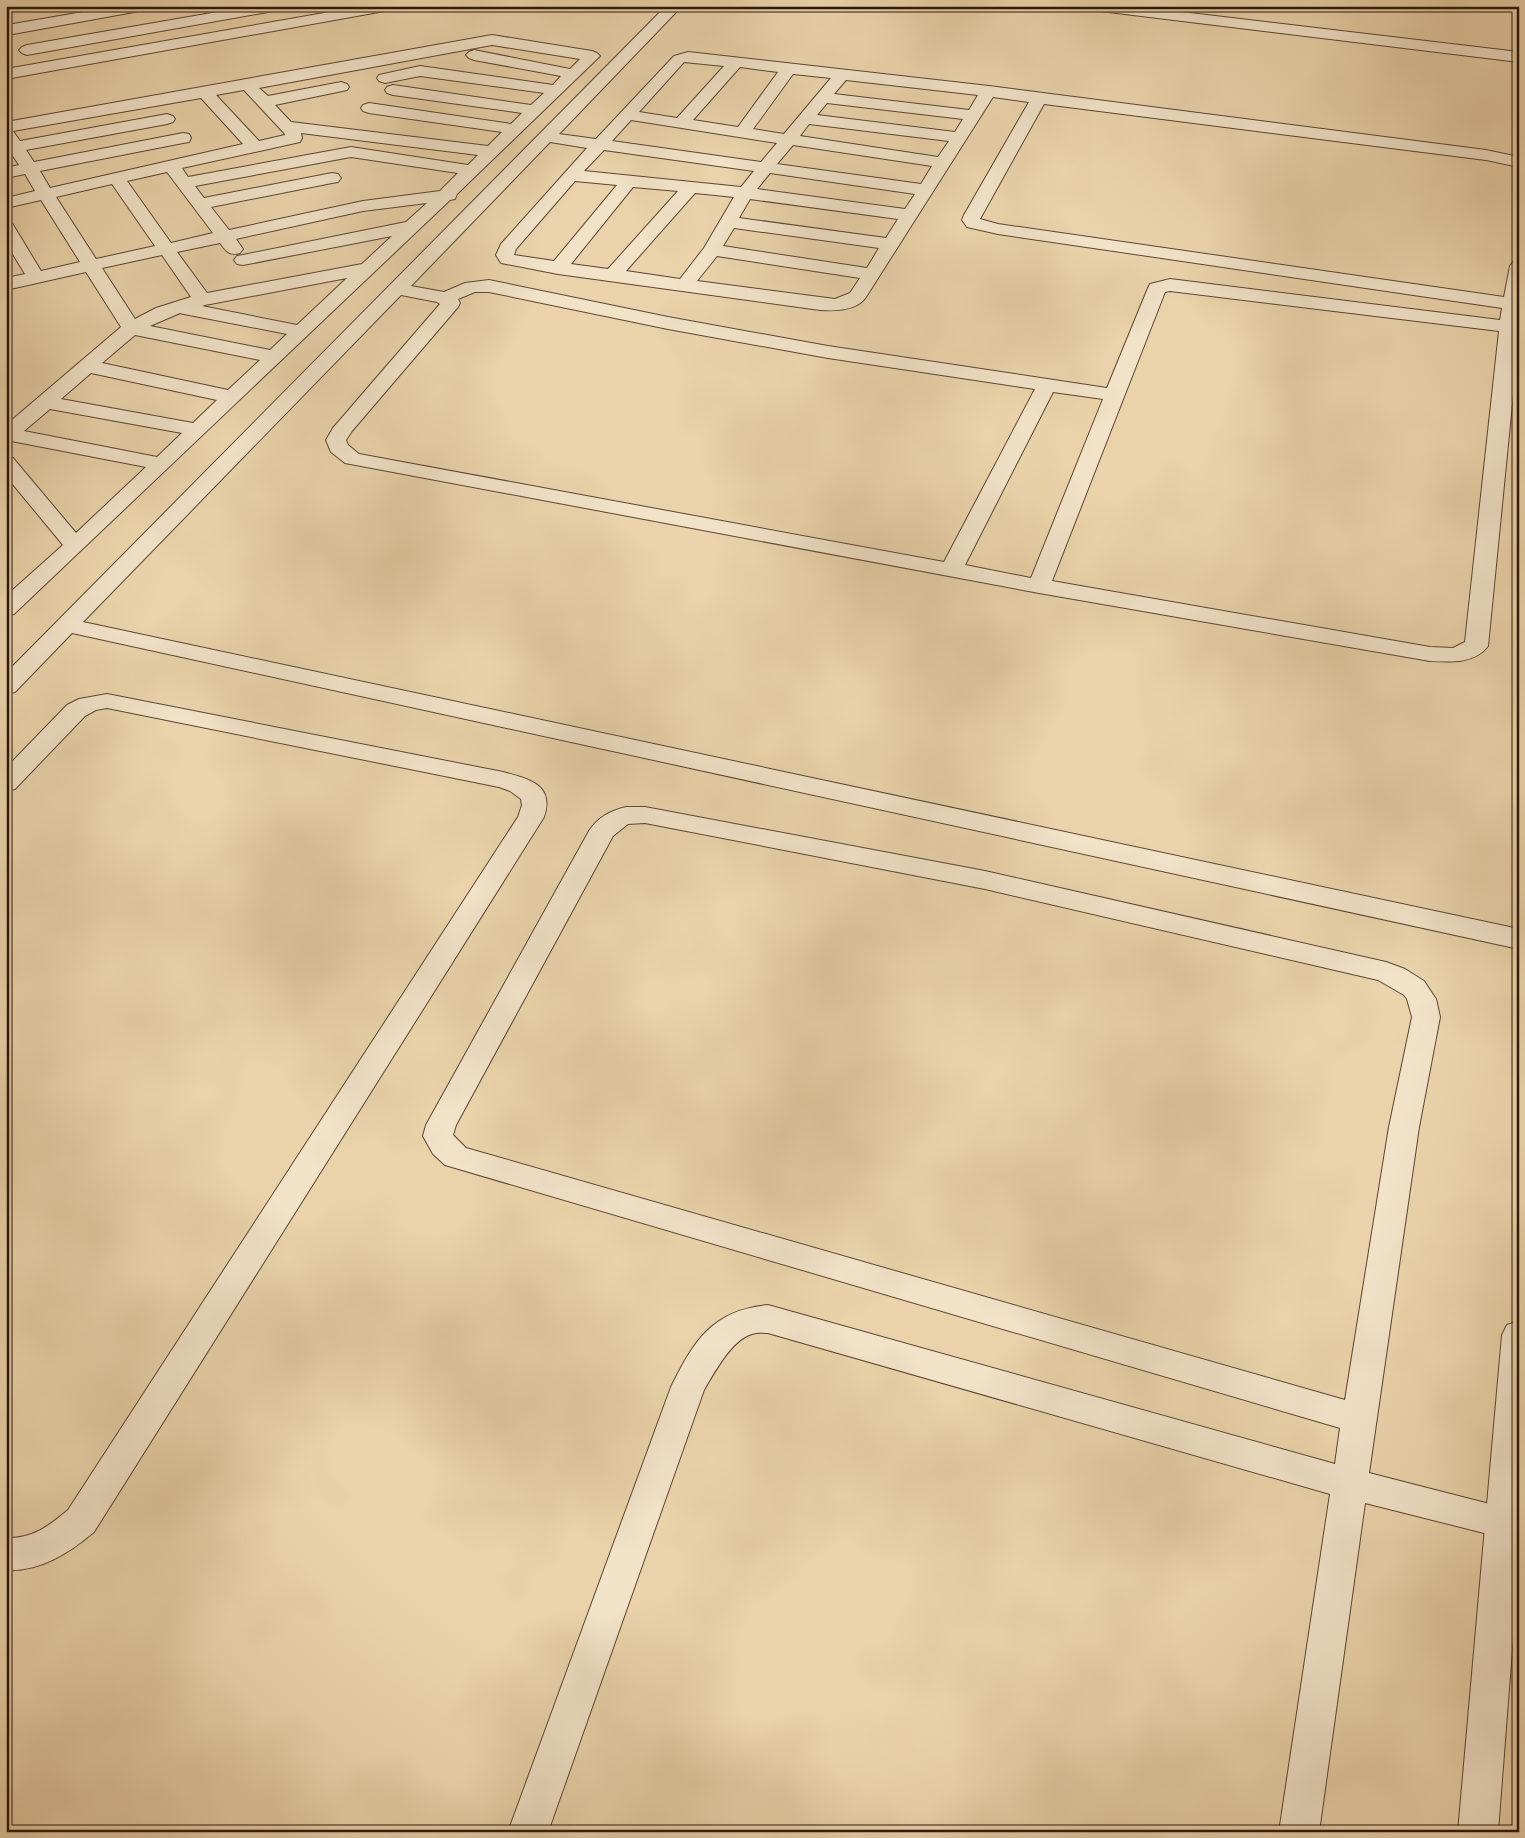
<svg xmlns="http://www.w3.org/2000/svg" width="1525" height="1838" font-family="'IM FELL French Canon',serif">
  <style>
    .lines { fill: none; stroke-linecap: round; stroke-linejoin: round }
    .minor-casing { stroke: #5b4634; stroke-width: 2 }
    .tertiary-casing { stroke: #5b4634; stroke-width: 2 }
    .minor { fill: #f1e2c8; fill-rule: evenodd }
    .tertiary { fill: #f1e2c8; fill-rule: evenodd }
  </style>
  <rect width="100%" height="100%" fill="#ead3aa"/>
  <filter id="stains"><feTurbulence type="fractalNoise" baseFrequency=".004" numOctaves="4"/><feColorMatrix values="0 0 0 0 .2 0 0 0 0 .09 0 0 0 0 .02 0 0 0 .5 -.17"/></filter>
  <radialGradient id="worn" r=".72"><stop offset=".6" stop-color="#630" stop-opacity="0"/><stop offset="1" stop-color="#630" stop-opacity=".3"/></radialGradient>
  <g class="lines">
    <g class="minor-casing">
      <path id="minor" d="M 6,6 L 16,6 L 14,9 L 6,11 Z
        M 118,6 L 152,6 L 145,10 L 13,34 L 6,30 L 8,26 L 13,24 Z
        M 252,6 L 286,6 L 279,10 L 27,55 L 22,53 L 19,50 L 22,47 L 27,45 Z
        M 364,6 L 397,6 L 390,10 L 6,79 L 6,69 Z
        M 666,6 L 682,6 L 559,134 L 596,139 L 674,56 L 688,52 L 989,86 L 1486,150 L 1519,157 L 1519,167 L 1486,160 L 1044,104 L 980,219 L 998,224 L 1504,297 L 1510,266 L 1513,262 L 1519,261 L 1519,334 L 1488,646 C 1475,664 1449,662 1430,661 L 1039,593 L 345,463 L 331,452 L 326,440 L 333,428 L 440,304 L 437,302 L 401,295 L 83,622 L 1519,929 L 1519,949 L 72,633 L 15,692 L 6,694 L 6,673 ZM 684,62 L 724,66 L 677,118 L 639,112 ZM 740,67 L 778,72 L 738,127 L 693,120 ZM 793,74 L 831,78 L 784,134 L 753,129 ZM 846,80 L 978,95 L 969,110 L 834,94 ZM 993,97 L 1029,102 L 964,215 L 962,220 L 967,227 L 998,234 L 1502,308 L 1500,320 L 1170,279 L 1150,284 L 1148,288 L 1107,388 L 828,346 L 668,317 L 489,280 L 465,283 L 444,292 L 411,286 L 550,142 L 587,148 L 501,244 L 496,255 L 501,263 L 558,274 L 820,310 C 835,311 857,311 866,297 ZM 827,103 L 963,119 L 955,132 L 817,115 ZM 631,120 L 777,143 L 761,162 L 612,141 ZM 809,124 L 949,141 L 938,157 L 800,136 ZM 793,145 L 932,166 L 921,184 L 777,164 ZM 604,150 L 754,171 L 741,187 L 584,171 ZM 770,173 L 915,194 L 905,209 L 757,189 ZM 575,181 L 617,185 L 554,261 L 514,255 L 516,249 ZM 633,187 L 678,191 L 608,269 L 571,264 ZM 695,193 L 734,197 L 704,248 L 680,279 L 626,271 ZM 750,199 L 898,219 L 886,238 L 739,218 ZM 734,228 L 879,248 L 867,268 L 723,246 ZM 717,256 L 860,278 L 850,293 L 835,299 L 697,281 ZM 1170,291 L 1499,331 L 1465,642 L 1453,648 L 1430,647 L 1052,581 L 1165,292 ZM 475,292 L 489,292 L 668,329 L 828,358 L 1035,389 L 944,562 L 359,454 L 348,445 L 346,440 L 352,431 L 458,307 L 460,303 L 458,299 ZM 1053,392 L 1103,399 L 1031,578 L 965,565 Z
        M 1085,6 L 1131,6 L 1519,52 L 1519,62 L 1092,10 Z
        M 492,35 L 592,51 L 597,53 L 600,56 L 457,194 L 455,199 L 450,200 L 14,614 L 6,616 L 6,596 L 63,545 L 6,476 L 6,456 L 13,458 L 76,533 L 146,467 L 6,440 L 6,425 L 121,327 L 86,272 L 6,290 L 6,278 L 25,274 L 6,243 L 6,222 L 12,223 L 41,271 L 80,262 L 41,200 L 6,208 L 6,198 L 35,191 L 25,174 L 6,178 L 6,168 L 19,165 L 11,153 L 6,154 L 6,122 ZM 492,45 L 580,59 L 570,69 L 474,50 L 469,52 L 466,55 L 469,58 L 474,60 L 561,76 L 553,85 L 420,66 L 379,75 L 377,78 L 379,81 L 385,83 L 420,76 L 544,93 L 531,105 L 393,85 L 387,87 L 385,90 L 387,93 L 393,95 L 522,113 L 511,124 L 369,103 L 363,105 L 361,108 L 363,111 L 369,113 L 502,132 L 488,146 L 291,122 L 275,105 L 347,90 L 349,87 L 347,84 L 341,82 L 268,96 L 259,88 ZM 244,90 L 285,134 L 285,135 L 259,141 L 216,95 ZM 201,98 L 243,144 L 50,188 L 40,171 L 183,143 L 189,142 L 191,138 L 189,134 L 183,133 L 34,162 L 26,150 L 167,124 L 173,122 L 175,119 L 173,116 L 167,114 L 20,141 L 13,131 ZM 301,133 L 478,155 L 468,165 L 351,147 L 188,177 L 182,168 L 300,142 L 302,138 ZM 351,157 L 458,173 L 440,191 L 363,201 L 229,230 L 211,207 L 332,183 L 338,182 L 341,178 L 338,174 L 332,173 L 204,198 L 195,186 ZM 167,172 L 213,233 L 171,243 L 127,181 ZM 112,184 L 155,246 L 96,259 L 56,197 ZM 427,203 L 406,222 L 243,255 L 237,256 L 234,260 L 237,264 L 243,265 L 392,236 L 362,264 L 207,293 L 177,252 L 220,243 C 226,251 229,256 240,253 L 243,249 L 236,239 L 363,211 ZM 162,255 L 191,297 L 156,308 L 135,319 L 102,268 ZM 347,278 L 297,325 L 202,306 L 205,305 ZM 180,313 L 184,314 L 287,334 L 270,350 L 150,326 ZM 135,335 L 260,360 L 228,390 L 102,363 ZM 91,373 L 217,400 L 193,423 L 61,399 ZM 50,409 L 182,433 L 157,457 L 24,431 Z
        M 107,694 L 503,772 C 529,779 555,785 544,817 L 94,1532 C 69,1553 40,1572 6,1570 L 6,1538 C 32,1539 49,1526 68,1510 L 518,817 L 522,805 L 521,799 L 510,791 L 499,787 L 107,708 L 96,710 L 85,716 L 15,789 L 6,791 L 6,768 L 67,705 L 79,699 Z
        M 626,807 L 645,807 L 985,871 L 1386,962 L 1405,969 L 1424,981 L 1436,999 L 1440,1017 L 1419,1127 L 1369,1473 L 1517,1511 C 1520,1517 1520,1527 1517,1533 L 1504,1538 L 1365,1503 L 1319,1832 L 1279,1832 L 1330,1494 L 768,1333 C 763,1333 757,1332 752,1334 C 732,1339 714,1373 704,1390 L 548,1832 L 508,1832 L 671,1387 C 694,1340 713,1310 768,1305 L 1335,1464 L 1340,1428 L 445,1165 L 433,1154 L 423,1136 L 426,1125 L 589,831 C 598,817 610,811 626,807 ZM 645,823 L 985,889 L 1378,980 L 1404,995 L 1407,999 L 1412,1017 L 1389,1127 L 1345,1400 L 466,1148 L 453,1135 L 456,1125 L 613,836 L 628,824 Z"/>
    </g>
    <g class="tertiary-casing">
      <path id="tertiary" d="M 1519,1321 L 1519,1559 L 1498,1832 L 1458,1832 L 1502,1335 L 1507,1325 Z"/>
    </g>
    <use href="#minor" class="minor"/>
    <use href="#tertiary" class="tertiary"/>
  </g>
  <rect width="1525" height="1838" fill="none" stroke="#ead3aa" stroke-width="25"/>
  <rect x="8" y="8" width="1510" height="1823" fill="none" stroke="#2b170c" stroke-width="2.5"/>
  <rect x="12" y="12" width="1500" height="1813" fill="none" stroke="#2b170c"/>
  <rect width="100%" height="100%" filter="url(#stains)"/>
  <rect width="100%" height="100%" fill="url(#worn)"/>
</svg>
